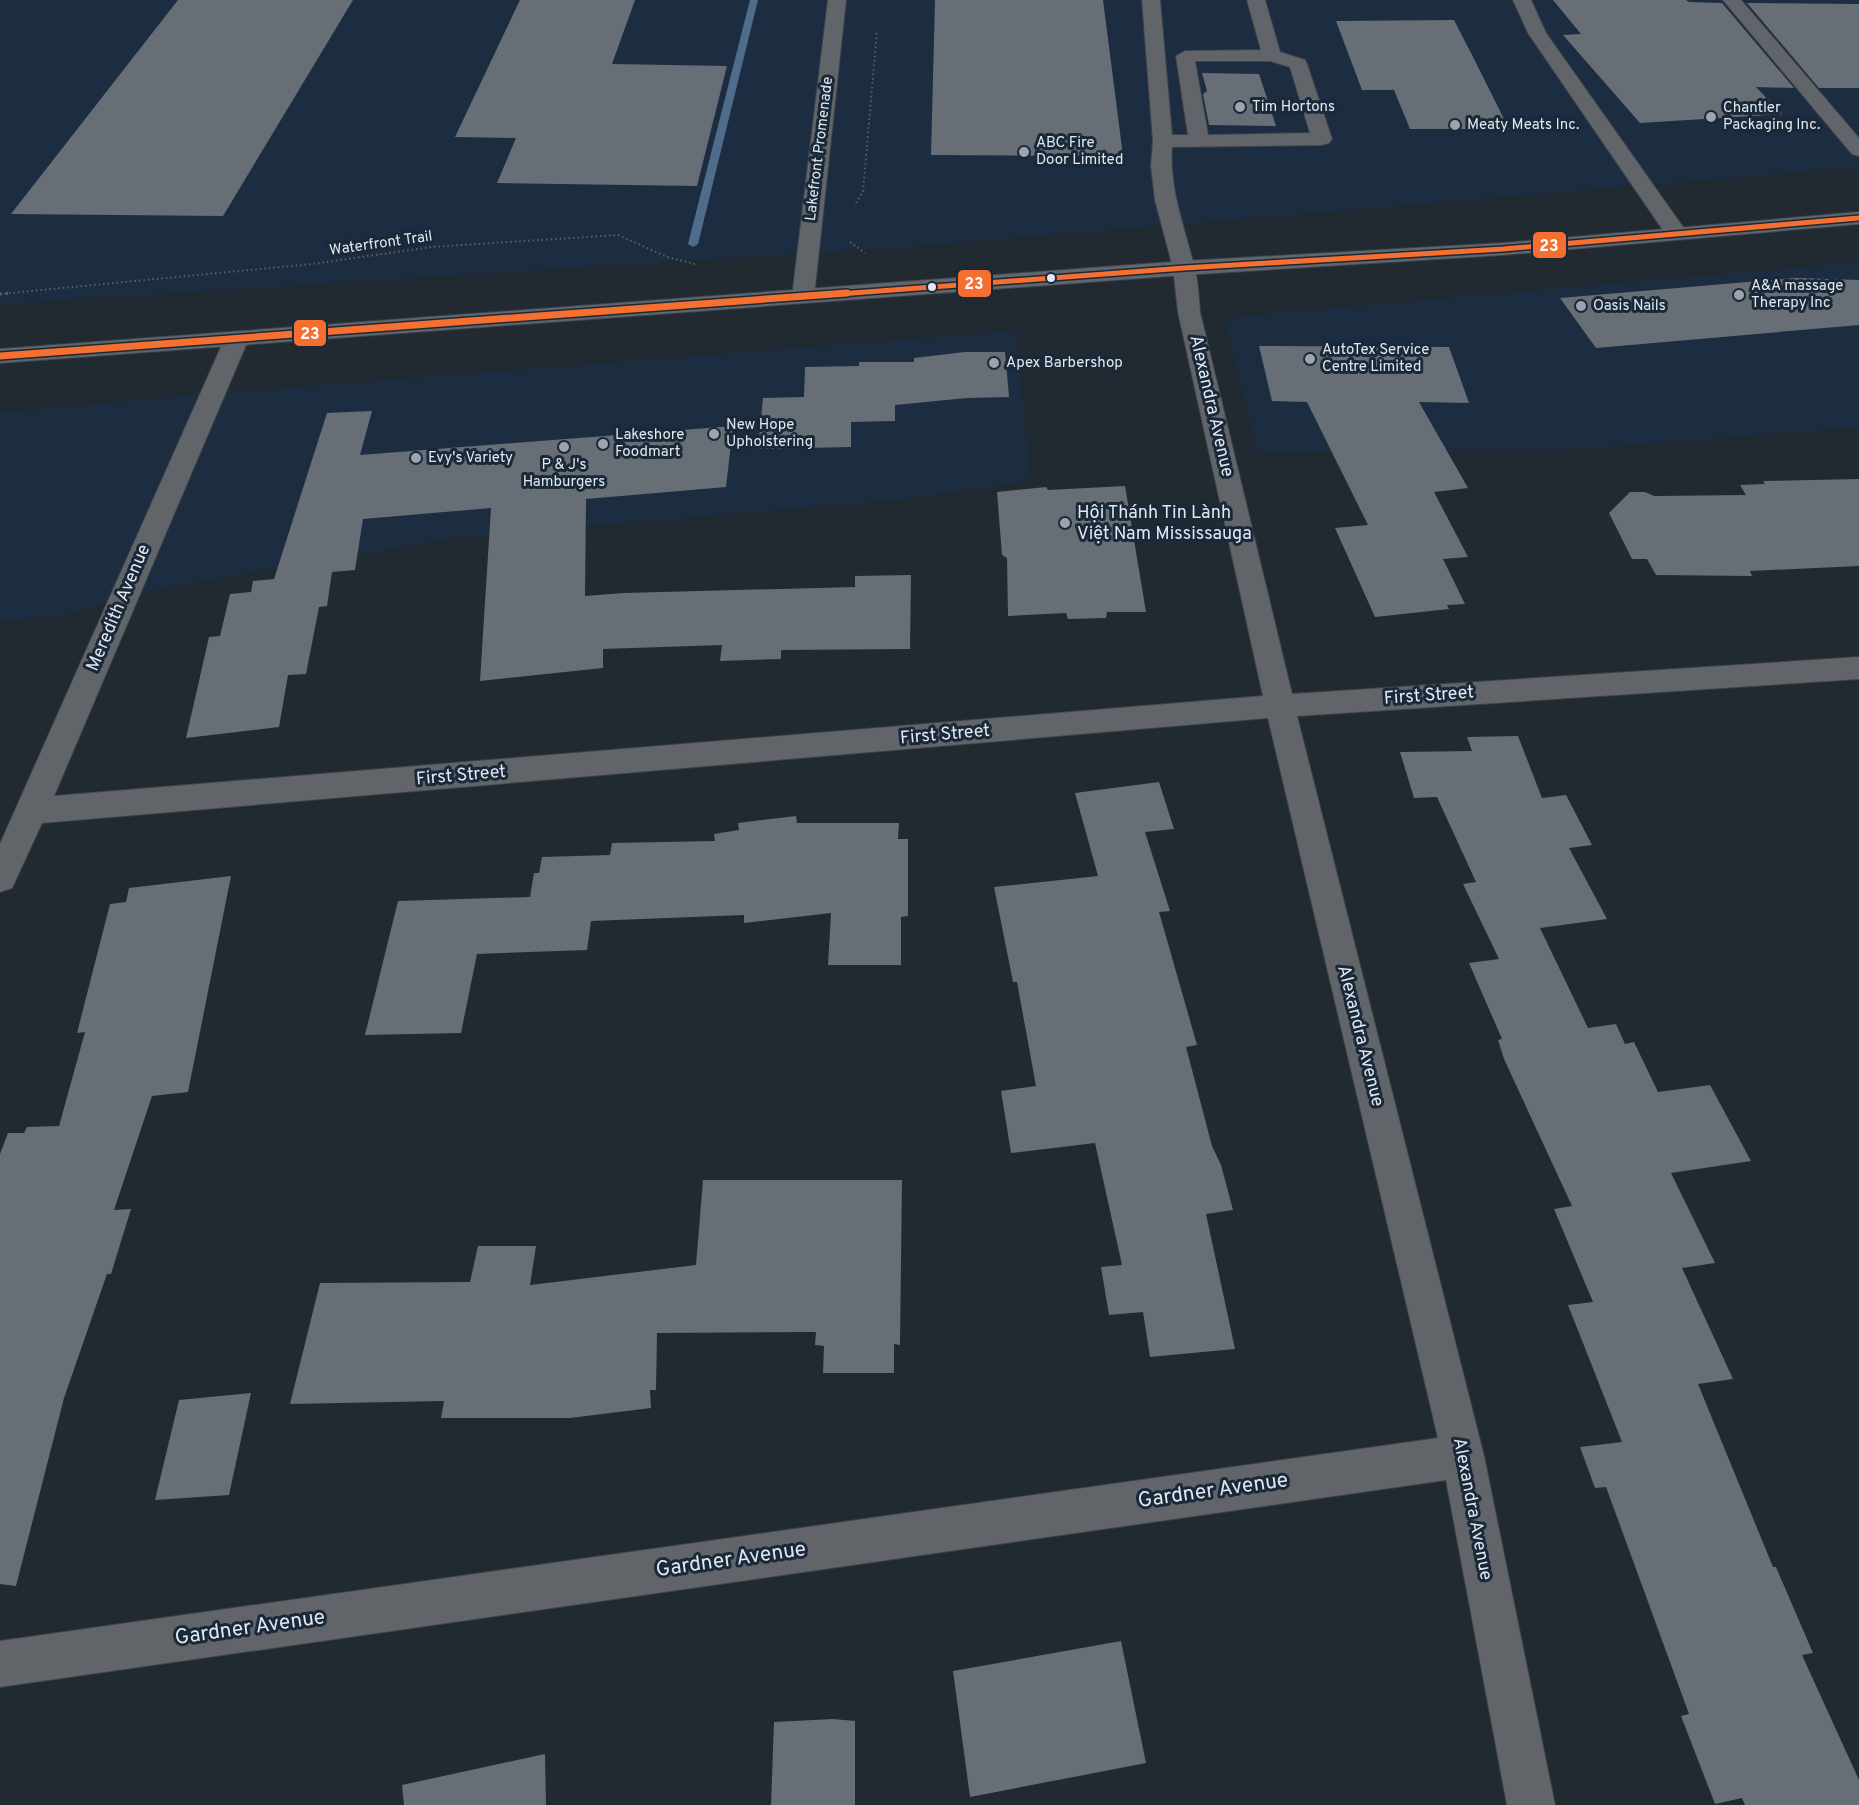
<svg xmlns="http://www.w3.org/2000/svg" width="1859" height="1805" font-family="Overpass,sans-serif">
  <style>
    .built { fill: #1d2d41 }
    .lines { fill: none; stroke-linecap: round; stroke-linejoin: round }
    .stream { fill: #506c8c; fill-rule: evenodd }
    .building { fill: #676e76 }
    .minor-casing { stroke: #3d444a; stroke-width: 2 }
    .major-casing { stroke: #3d444a; stroke-width: 2 }
    .path-far1 { stroke: #5c6064; stroke-width: 2; stroke-dasharray: 1.5 3; stroke-linecap: butt }
    .path { stroke: #5c6064; stroke-width: 3; stroke-dasharray: 2 4; stroke-linecap: butt }
    .minor { fill: #616468; fill-rule: evenodd }
    .major { fill: #61656c; fill-rule: evenodd }
    .bus-1-far1-casing { stroke: #1a2838; stroke-width: 8 }
    .bus-1-casing { stroke: #1a2838; stroke-width: 10 }
    .bus-1-far1 { stroke: #f46f30; stroke-width: 5 }
    .bus-1 { stroke: #f46f30; stroke-width: 7 }
    .poi-dot { fill: #9ca5af; stroke: #1a2838; stroke-width: 2 }
    .bus-dot { fill: #dfe8f3; stroke: #1a2838; stroke-width: 2 }
    .labels { text-anchor: middle; dominant-baseline: central; stroke-width: 6; stroke-linejoin: round; paint-order: stroke }
    .far-poi-label { font-size: 15px; fill: #dfe8f3; stroke: #1a2838; text-anchor: start }
    .far-street-label { font-size: 15px; fill: #dfe8f3; stroke: #1a2838 }
    .street-label { font-size: 18px; fill: #dfe8f3; stroke: #1a2838 }
    .poi-label { font-size: 18px; fill: #dfe8f3; stroke: #1a2838; text-anchor: start }
    .near-street-label { font-size: 21px; fill: #dfe8f3; stroke: #1a2838 }
    .line-badge { stroke: #1a2838; stroke-width: 2 }
    .badge-label { font-size: 16px; text-anchor: middle; font-weight: bold; fill: #fff }
  </style>
  <rect width="100%" height="100%" fill="#212931"/>
  <path class="built" d="M 0,0 L 1859,0 L 1859,167 L 918,246 L 0,304 Z
    M 1859,262 L 1859,427 L 1576,449 L 1258,453 L 1224,318 Z
    M 1015,331 L 1031,481 L 903,499 L 461,537 L 168,587 L 59,616 L 0,621 L 0,413 L 172,397 Z"/>
  <g class="lines">
    <path class="stream" d="M 750,0 L 758,0 L 698,244 L 693,247 L 688,244 Z"/>
  </g>
  <path class="building" d="M 178,0 L 353,0 L 223,216 L 11,214 Z
    M 520,0 L 635,0 L 612,64 L 727,66 L 697,186 L 497,183 L 516,138 L 455,137 Z
    M 935,0 L 1103,0 L 1123,156 L 931,155 Z
    M 1553,0 L 1686,0 L 1689,2 L 1722,3 L 1794,88 L 1756,87 L 1782,114 L 1640,123 L 1563,35 L 1581,34 Z
    M 1747,3 L 1859,4 L 1859,88 L 1819,88 Z
    M 1454,20 L 1471,53 L 1509,129 L 1410,129 L 1394,90 L 1362,90 L 1336,21 Z
    M 1202,73 L 1259,74 L 1276,126 L 1209,125 L 1203,94 L 1207,91 Z
    M 1795,278 L 1859,280 L 1859,325 L 1596,348 L 1560,298 Z
    M 1259,346 L 1449,347 L 1469,403 L 1419,402 L 1468,488 L 1434,492 L 1468,557 L 1443,559 L 1465,604 L 1447,605 L 1449,609 L 1375,617 L 1335,528 L 1368,525 L 1307,402 L 1272,401 Z
    M 965,352 L 1005,352 L 1009,397 L 967,398 L 895,405 L 895,421 L 851,422 L 851,447 L 758,449 L 763,398 L 804,397 L 805,367 L 859,366 L 859,362 L 914,362 L 914,358 Z
    M 372,411 L 360,455 L 733,426 L 726,487 L 586,499 L 585,596 L 624,593 L 855,587 L 855,576 L 911,575 L 910,649 L 781,650 L 781,659 L 720,661 L 722,645 L 603,649 L 603,668 L 480,681 L 491,508 L 363,519 L 355,570 L 332,572 L 327,606 L 319,607 L 306,674 L 288,675 L 279,727 L 186,738 L 209,637 L 220,636 L 230,594 L 251,592 L 253,581 L 274,579 L 327,413 Z
    M 1859,479 L 1859,566 L 1750,571 L 1752,576 L 1656,575 L 1647,559 L 1632,559 L 1609,513 L 1630,492 L 1645,492 L 1654,496 L 1746,495 L 1740,485 L 1765,484 L 1763,481 Z
    M 1125,486 L 1146,612 L 1107,612 L 1106,618 L 1068,619 L 1066,613 L 1008,616 L 1007,558 L 1002,555 L 997,492 L 1046,487 L 1048,490 Z
    M 1518,736 L 1542,798 L 1566,795 L 1592,845 L 1569,848 L 1607,919 L 1540,928 L 1588,1028 L 1616,1024 L 1625,1044 L 1634,1042 L 1658,1092 L 1710,1085 L 1751,1161 L 1671,1173 L 1715,1263 L 1682,1268 L 1733,1379 L 1698,1384 L 1773,1567 L 1776,1567 L 1813,1653 L 1802,1655 L 1859,1780 L 1859,1805 L 1745,1805 L 1742,1798 L 1715,1804 L 1681,1716 L 1689,1714 L 1606,1487 L 1595,1488 L 1580,1447 L 1622,1442 L 1568,1305 L 1593,1302 L 1554,1209 L 1572,1206 L 1504,1059 L 1498,1040 L 1502,1039 L 1469,963 L 1499,959 L 1463,884 L 1476,882 L 1437,797 L 1414,798 L 1400,752 L 1472,751 L 1467,737 Z
    M 1159,782 L 1174,829 L 1145,832 L 1170,911 L 1159,912 L 1197,1045 L 1186,1047 L 1212,1146 L 1221,1165 L 1233,1210 L 1206,1214 L 1235,1349 L 1150,1357 L 1143,1312 L 1109,1315 L 1101,1267 L 1122,1265 L 1095,1143 L 1011,1153 L 1001,1091 L 1036,1086 L 1017,982 L 1013,982 L 994,887 L 1098,876 L 1075,793 Z
    M 796,816 L 797,823 L 899,823 L 898,839 L 908,839 L 908,916 L 901,917 L 901,965 L 828,965 L 831,913 L 744,923 L 744,915 L 591,921 L 587,950 L 477,954 L 461,1033 L 365,1035 L 398,901 L 530,897 L 534,873 L 539,873 L 542,857 L 610,855 L 612,843 L 715,841 L 714,834 L 739,830 L 738,823 Z
    M 231,876 L 188,1092 L 152,1096 L 114,1210 L 131,1209 L 111,1274 L 107,1274 L 64,1398 L 16,1586 L 0,1584 L 0,1154 L 8,1133 L 24,1133 L 27,1127 L 59,1126 L 85,1032 L 77,1033 L 110,904 L 126,902 L 129,888 Z
    M 703,1180 L 902,1180 L 900,1345 L 894,1344 L 894,1373 L 823,1373 L 824,1346 L 815,1345 L 816,1332 L 657,1333 L 656,1390 L 650,1390 L 651,1408 L 570,1418 L 441,1418 L 444,1401 L 290,1404 L 320,1283 L 470,1282 L 478,1246 L 536,1246 L 530,1285 L 696,1265 Z
    M 251,1393 L 229,1495 L 155,1500 L 179,1400 Z
    M 1121,1641 L 1146,1763 L 970,1797 L 953,1671 Z
    M 833,1719 L 855,1721 L 855,1805 L 771,1805 L 774,1722 Z
    M 545,1754 L 546,1805 L 404,1805 L 402,1785 Z"/>
  <g class="lines">
    <g class="minor-casing">
      <path id="minor" d="M 828,0 L 846,0 L 814,297 L 811,302 L 795,302 L 792,297 Z
        M 1142,0 L 1160,0 L 1172,135 L 1188,135 L 1176,56 L 1185,51 L 1261,50 L 1247,0 L 1265,0 L 1280,52 L 1305,60 L 1307,64 L 1332,139 L 1329,143 L 1322,145 L 1172,147 C 1169,189 1184,225 1194,266 C 1198,280 1199,297 1200,312 L 1292,694 L 1859,657 L 1859,679 L 1297,716 L 1484,1456 L 1555,1805 L 1507,1805 L 1446,1480 L 0,1687 L 0,1641 L 1438,1438 L 1268,718 L 42,823 L 12,888 L 0,892 L 0,844 L 225,338 L 229,333 L 245,333 L 249,338 L 54,796 L 1263,696 L 1178,312 L 1173,268 L 1155,200 L 1151,166 L 1153,141 ZM 1195,61 L 1270,61 L 1290,67 L 1310,133 L 1208,135 Z
        M 1513,0 L 1531,0 L 1546,33 L 1688,234 L 1685,239 L 1669,239 L 1528,33 Z
        M 1723,0 L 1741,0 L 1859,138 L 1859,156 L 1852,154 Z"/>
    </g>
    <g class="major-casing">
      <path id="major" d="M 1859,212 L 1859,224 L 1503,255 L 1184,275 L 0,363 L 0,349 L 1184,261 L 1503,243 Z"/>
    </g>
    <path class="path-far1" d="M 856,203 L 863,192 L 877,31
      M 850,242 L 865,253
      M 0,294 L 312,264 L 432,247 L 618,235 L 667,257 L 695,264"/>
    <path class="path" d="M 0,294 L 10,293"/>
    <use href="#minor" class="minor"/>
    <use href="#major" class="major"/>
    <g class="bus-1-far1-casing">
      <path id="bus-1-far1" d="M 826,295 L 1184,268 L 1503,249 L 1859,218"/>
    </g>
    <g class="bus-1-casing">
      <path id="bus-1" d="M 0,356 L 847,293"/>
    </g>
    <use href="#bus-1-far1" class="bus-1-far1"/>
    <use href="#bus-1" class="bus-1"/>
  </g>
  <g class="poi-dot">
    <circle cx="1240" cy="107" r="6"/>
    <circle cx="1711" cy="117" r="6"/>
    <circle cx="1455" cy="125" r="6"/>
    <circle cx="1024" cy="152" r="6"/>
    <circle cx="1739" cy="295" r="6"/>
    <circle cx="1581" cy="306" r="6"/>
    <circle cx="1310" cy="359" r="6"/>
    <circle cx="994" cy="363" r="6"/>
    <circle cx="714" cy="434" r="6"/>
    <circle cx="603" cy="444" r="6"/>
    <circle cx="564" cy="447" r="6"/>
    <circle cx="416" cy="458" r="6"/>
    <circle cx="1065" cy="523" r="6"/>
  </g>
  <g class="bus-dot">
    <circle cx="1051" cy="278" r="5"/>
    <circle cx="932" cy="287" r="5"/>
  </g>
  <g class="labels">
    <g class="far-poi-label">
      <text x="1252" y="107">Tim Hortons</text>
      <text x="1723" y="108">Chantler<tspan x="1723" dy="17">Packaging Inc.</tspan></text>
      <text x="1467" y="125">Meaty Meats Inc.</text>
      <text x="1036" y="143">ABC Fire<tspan x="1036" dy="17">Door Limited</tspan></text>
      <text x="1751" y="286">A&amp;A massage<tspan x="1751" dy="17">Therapy Inc</tspan></text>
      <text x="1593" y="306">Oasis Nails</text>
      <text x="1322" y="350">AutoTex Service<tspan x="1322" dy="17">Centre Limited</tspan></text>
      <text x="1006" y="363">Apex Barbershop</text>
      <text x="726" y="425">New Hope<tspan x="726" dy="17">Upholstering</tspan></text>
      <text x="615" y="435">Lakeshore<tspan x="615" dy="17">Foodmart</tspan></text>
      <text x="428" y="458">Evy's Variety</text>
      <text x="564" y="465" text-anchor="middle">P &amp; J's<tspan x="564" dy="17">Hamburgers</tspan></text>
    </g>
    <g class="far-street-label">
      <text transform="translate(820 149) rotate(-83)">Lakefront Promenade</text>
      <text transform="translate(381 244) rotate(-8)">Waterfront Trail</text>
    </g>
    <g class="street-label">
      <text transform="translate(1211 406) rotate(77)">Alexandra Avenue</text>
      <text transform="translate(119 608) rotate(-67)">Meredith Avenue</text>
      <text transform="translate(1429 696) rotate(-4)">First Street</text>
      <text transform="translate(945 735) rotate(-5)">First Street</text>
      <text transform="translate(461 776) rotate(-5)">First Street</text>
      <text transform="translate(1360 1036) rotate(76)">Alexandra Avenue</text>
      <text transform="translate(1472 1509) rotate(79)">Alexandra Avenue</text>
    </g>
    <g class="poi-label">
      <text x="1077" y="513">Hội Thánh Tin Lành<tspan x="1077" dy="21">Việt Nam Mississauga</tspan></text>
    </g>
    <g class="near-street-label">
      <text transform="translate(1213 1491) rotate(-8)">Gardner Avenue</text>
      <text transform="translate(731 1560) rotate(-8)">Gardner Avenue</text>
      <text transform="translate(250 1628) rotate(-8)">Gardner Avenue</text>
    </g>
  </g>
  <g class="line-badge">
    <rect x="1532" y="231" width="35" height="28" rx="6" fill="#f46f30"/>
    <rect x="957" y="269" width="35" height="29" rx="6" fill="#f46f30"/>
    <rect x="293" y="319" width="34" height="28" rx="6" fill="#f46f30"/>
  </g>
  <g class="badge-label">
    <text x="1549" y="251">23</text>
    <text x="974" y="289">23</text>
    <text x="310" y="339">23</text>
  </g>
</svg>
